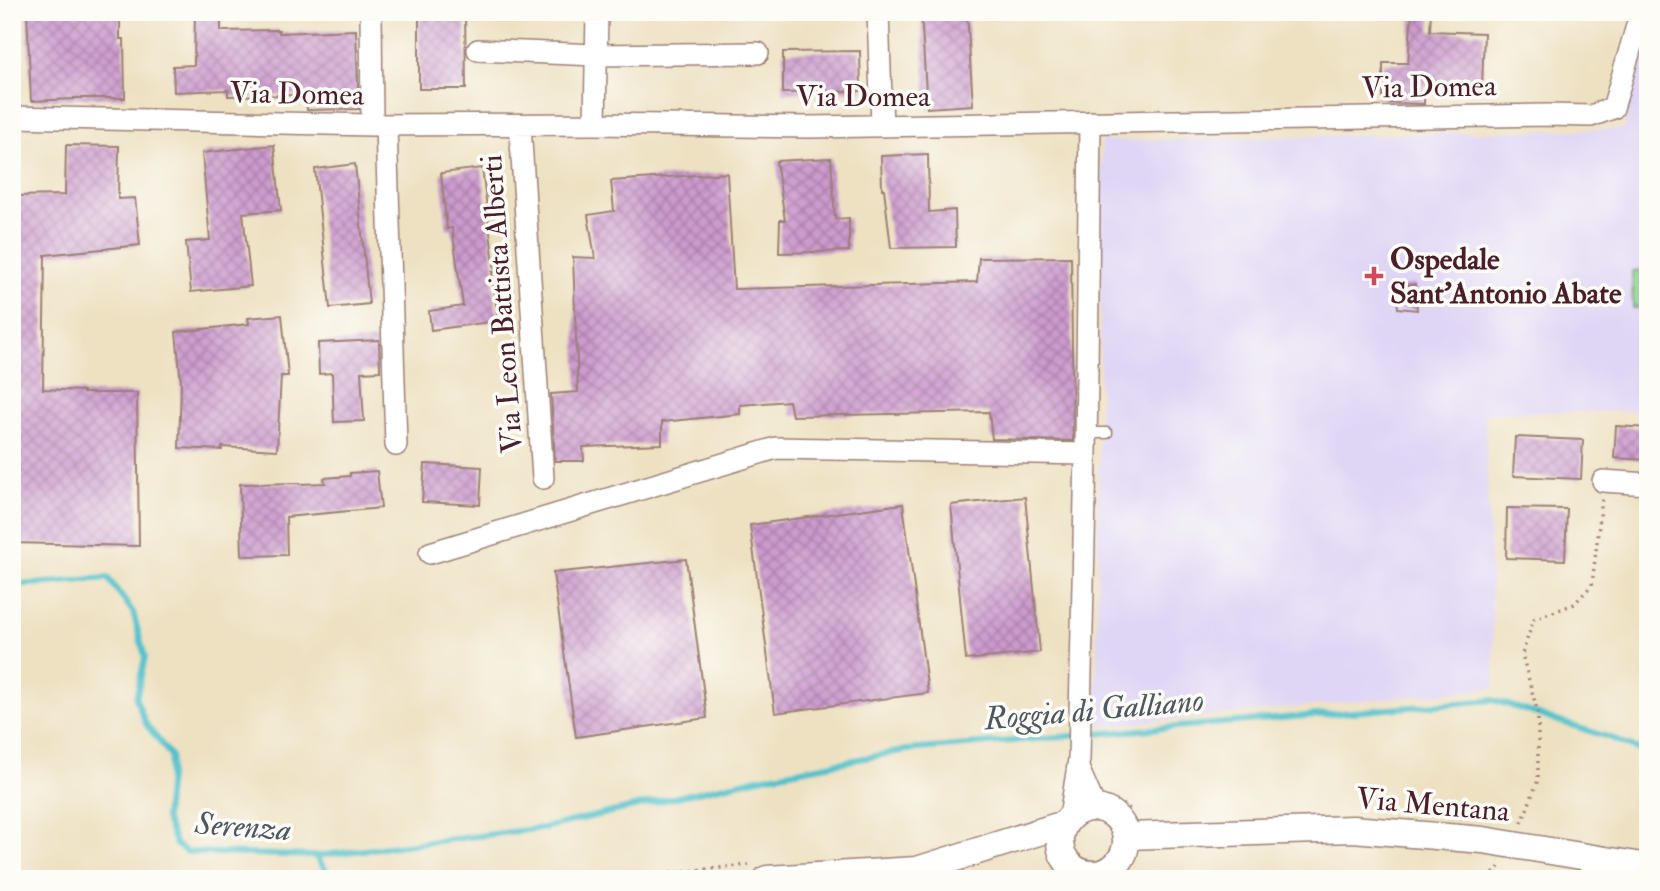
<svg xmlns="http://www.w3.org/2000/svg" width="1660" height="891" font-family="'IM FELL Double Pica',serif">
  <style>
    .built { fill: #dfd5f5 }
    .grass { fill: url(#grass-dots); stroke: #6a795d; stroke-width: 2 }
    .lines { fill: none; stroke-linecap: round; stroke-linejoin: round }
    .stream { stroke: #53c1ca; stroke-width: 6 }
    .building { fill: url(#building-cross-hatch) }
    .service-casing { stroke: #9c8076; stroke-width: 13 }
    .minor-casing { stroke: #9c8076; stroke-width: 24 }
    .tertiary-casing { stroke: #9c8076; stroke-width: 29 }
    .path { stroke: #9c8076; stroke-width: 3.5; stroke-dasharray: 2 5; stroke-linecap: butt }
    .service { stroke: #fff; stroke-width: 10 }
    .minor { stroke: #fff; stroke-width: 21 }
    .tertiary { stroke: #fff; stroke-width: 26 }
    .poi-dot { fill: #d1495b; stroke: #fdfcf7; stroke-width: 2.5 }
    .labels { text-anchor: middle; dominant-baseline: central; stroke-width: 7; stroke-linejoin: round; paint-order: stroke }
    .street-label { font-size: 30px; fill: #4a1f2b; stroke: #fdfcf7 }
    .poi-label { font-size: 30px; font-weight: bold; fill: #4a1f2b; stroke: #fdfcf7; text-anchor: start }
    .water-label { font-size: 32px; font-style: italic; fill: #4d5863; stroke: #fdfcf7 }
  </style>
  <defs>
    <pattern id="grass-dots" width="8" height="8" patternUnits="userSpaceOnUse" patternTransform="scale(1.75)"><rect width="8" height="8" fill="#8ad38f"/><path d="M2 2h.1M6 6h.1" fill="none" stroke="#79b57c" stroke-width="1.8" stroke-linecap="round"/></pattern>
    <pattern id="building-cross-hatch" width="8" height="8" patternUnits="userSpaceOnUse" patternTransform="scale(1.75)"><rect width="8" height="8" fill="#cc9bce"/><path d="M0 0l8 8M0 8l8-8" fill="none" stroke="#a87ea7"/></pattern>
  </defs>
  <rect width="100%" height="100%" fill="#fdfcf7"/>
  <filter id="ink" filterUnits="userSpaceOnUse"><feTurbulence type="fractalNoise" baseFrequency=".0143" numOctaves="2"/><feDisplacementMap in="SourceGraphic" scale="14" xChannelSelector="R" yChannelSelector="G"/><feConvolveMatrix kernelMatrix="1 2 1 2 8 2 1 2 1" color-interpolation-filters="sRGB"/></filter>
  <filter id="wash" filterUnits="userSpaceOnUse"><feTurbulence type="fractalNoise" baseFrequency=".00686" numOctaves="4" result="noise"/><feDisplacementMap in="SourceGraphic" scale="28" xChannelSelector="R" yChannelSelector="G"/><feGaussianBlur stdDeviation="1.57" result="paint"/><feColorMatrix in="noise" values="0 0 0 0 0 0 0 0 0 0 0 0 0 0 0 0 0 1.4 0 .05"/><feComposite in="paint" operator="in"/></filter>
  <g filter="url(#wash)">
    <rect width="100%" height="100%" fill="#eee1c2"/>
    <path class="built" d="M 1648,28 L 1648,411 L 1485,413 L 1495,688 L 1096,727 L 1102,141 L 1624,129 Z"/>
    <path class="grass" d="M 1648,270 L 1648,307 L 1633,308 L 1632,271 Z"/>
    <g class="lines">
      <path class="stream" d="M 12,584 C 44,585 76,580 108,578 L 133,612 L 145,657 L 136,699 L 146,724 L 171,756 L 165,818 L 176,845 L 187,852 L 315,856 L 543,828 L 759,778 L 907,750 L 1493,700 L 1614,739 L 1648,754
        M 315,856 L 333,879"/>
    </g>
    <g id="blocks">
      <path class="building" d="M 27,12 L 120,12 L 120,39 L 124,39 L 125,98 L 74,98 L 74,99 L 31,101 Z
        M 195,12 L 221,12 L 221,31 L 279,30 L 279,33 L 356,30 L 359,109 L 307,110 L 306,95 L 228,96 L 228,90 L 174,92 L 173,66 L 194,65 Z
        M 419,12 L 465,12 L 466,89 L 419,89 Z
        M 921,12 L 967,12 L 973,105 L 927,108 Z
        M 1412,12 L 1431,12 L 1430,31 L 1484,33 L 1482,88 L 1424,85 L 1424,104 L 1383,103 L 1383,63 L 1408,63 Z
        M 860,51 L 861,91 L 783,93 L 783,52 Z
        M 66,145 L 119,146 L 118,199 L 135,198 L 140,245 L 45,255 L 43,389 L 83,391 L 83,393 L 137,393 L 139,546 L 12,543 L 12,196 L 65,195 Z
        M 274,145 L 281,210 L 243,213 L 251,286 L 191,292 L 186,242 L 210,240 L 202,153 Z
        M 928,154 L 929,212 L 955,210 L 956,247 L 891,248 L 884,189 L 882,189 L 881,156 Z
        M 831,158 L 835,219 L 849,218 L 849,251 L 779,253 L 780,220 L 785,220 L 776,161 Z
        M 355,164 L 369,304 L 330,308 L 315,169 Z
        M 482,168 L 495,272 L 492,272 L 498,321 L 431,330 L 429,311 L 463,306 L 452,228 L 447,229 L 441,173 Z
        M 727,173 L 734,289 L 977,282 L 979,258 L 1071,257 L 1073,441 L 992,439 L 989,412 L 792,416 L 789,401 L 740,405 L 740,414 L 662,422 L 662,444 L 583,447 L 584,461 L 555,461 L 551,394 L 578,392 L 573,257 L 595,258 L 588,215 L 614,211 L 611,181 Z
        M 1415,284 L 1417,310 L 1398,308 L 1396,288 Z
        M 282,315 L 288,376 L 281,376 L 277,450 L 222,447 L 222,450 L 179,448 L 181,383 L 176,332 L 249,324 L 248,318 Z
        M 379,340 L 380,371 L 361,372 L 364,421 L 334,422 L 332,373 L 319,374 L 318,343 Z
        M 1616,426 L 1648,428 L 1648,460 L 1614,458 Z
        M 1515,437 L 1583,440 L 1581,479 L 1513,476 Z
        M 425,464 L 482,467 L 480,505 L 422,502 Z
        M 377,471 L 381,508 L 286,517 L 287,555 L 242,556 L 240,484 L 300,483 L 300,484 L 325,483 L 324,478 L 350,476 L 350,473 Z
        M 1025,497 L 1040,652 L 966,660 L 951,505 Z
        M 903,504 L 928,693 L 775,713 L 750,525 Z
        M 1507,508 L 1567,509 L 1565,560 L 1506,558 Z
        M 686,559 L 707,718 L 576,737 L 553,573 Z"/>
    </g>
  </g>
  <g filter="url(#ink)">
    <use href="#blocks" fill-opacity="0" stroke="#9c8076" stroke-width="2"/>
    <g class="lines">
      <g class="service-casing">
        <path id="service" d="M 1086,433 L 1107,433"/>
      </g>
      <g class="minor-casing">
        <path id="minor" d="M 371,12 L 372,125
          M 878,12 L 882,126
          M 478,50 L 596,55 L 758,53
          M 12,117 L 372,125 L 595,124 L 809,127 L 1547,115 L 1591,116 L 1613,108 L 1641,12
          M 595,124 L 597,12
          M 386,125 L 396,445
          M 520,126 L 543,478
          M 1603,481 L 1648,484
          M 430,553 L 776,448 L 1086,454
          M 1078,768 L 1095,807
          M 1070,817 L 1079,759 L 1086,454 L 1090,122"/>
      </g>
      <g class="tertiary-casing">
        <path id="tertiary" d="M1060 841a33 33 0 1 1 66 0a33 33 0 1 1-66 0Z
          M 1126,836 L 1353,829 L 1483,840 L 1648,867
          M 767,879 L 917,870 L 1064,824"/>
      </g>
      <path class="path" d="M 1116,801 L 1133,811
        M 1522,823 L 1538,780 L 1538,714 L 1522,654 L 1534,619 L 1574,604 L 1592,585 L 1602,499
        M 608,879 L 749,865
        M 1489,879 L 1499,867"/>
      <use href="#service" class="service"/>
      <use href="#minor" class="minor"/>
      <use href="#tertiary" class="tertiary"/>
    </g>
  </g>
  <path class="poi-dot" d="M1370.5 265.5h7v7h7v7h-7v7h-7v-7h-7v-7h7z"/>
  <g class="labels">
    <g class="street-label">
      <text transform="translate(1429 87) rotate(-1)">Via Domea</text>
      <text transform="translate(297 94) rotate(1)">Via Domea</text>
      <text x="863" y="96">Via Domea</text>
      <text transform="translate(502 304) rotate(-94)">Via Leon Battista Alberti</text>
      <text transform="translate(1433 805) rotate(5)">Via Mentana</text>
    </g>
    <g class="poi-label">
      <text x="1390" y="259">Ospedale<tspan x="1390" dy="34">Sant'Antonio Abate</tspan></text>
    </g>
    <g class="water-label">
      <text transform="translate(1094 710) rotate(-5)">Roggia di Galliano</text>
      <text transform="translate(243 827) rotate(4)">Serenza</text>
    </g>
  </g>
  <rect width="1660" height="891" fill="none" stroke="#fdfcf7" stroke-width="42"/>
</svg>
